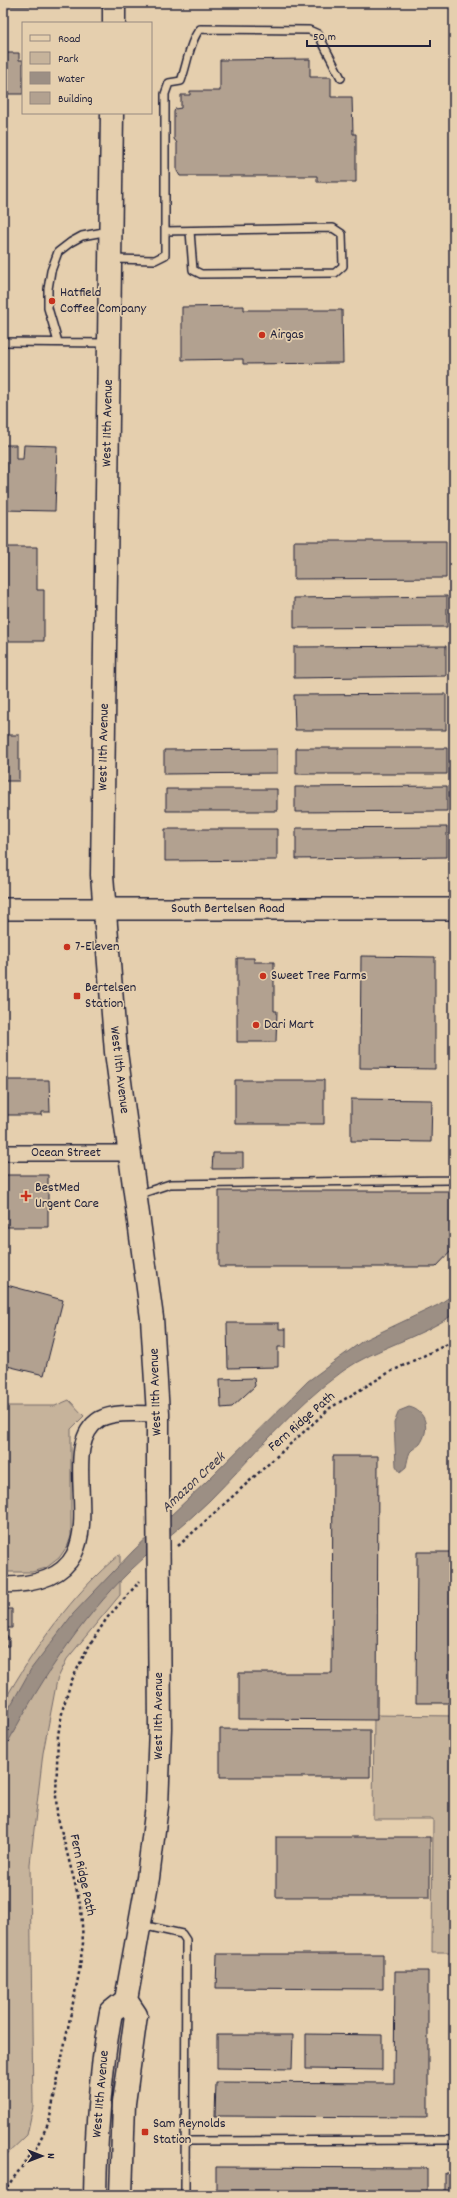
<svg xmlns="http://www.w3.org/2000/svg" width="457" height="2198" font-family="Dekko,sans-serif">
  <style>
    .green { fill: #c6b39b; stroke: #746a6b }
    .water { fill: #9c8f84; stroke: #6b6367 }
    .building { fill: #b2a190; stroke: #22223b }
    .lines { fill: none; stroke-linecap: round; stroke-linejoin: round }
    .lane-casing { stroke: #22223b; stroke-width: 10 }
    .street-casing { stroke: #22223b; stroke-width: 18 }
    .secondary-casing { stroke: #22223b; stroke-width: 24 }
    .primary-casing { stroke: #22223b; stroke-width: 25 }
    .path { stroke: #22223b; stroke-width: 2.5; stroke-dasharray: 3 3; stroke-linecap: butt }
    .lane { stroke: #e5cfae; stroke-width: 7 }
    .street { stroke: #e5cfae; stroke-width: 15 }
    .secondary { stroke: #e5cfae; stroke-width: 21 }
    .primary { stroke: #e5cfae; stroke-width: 22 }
    .primary-bridge-casing { stroke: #22223b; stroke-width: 25; stroke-linecap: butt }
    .primary-bridge { stroke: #e5cfae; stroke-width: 22 }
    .poi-dot { fill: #c8321e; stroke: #e5cfae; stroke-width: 1.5 }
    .labels { text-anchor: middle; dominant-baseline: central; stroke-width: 3.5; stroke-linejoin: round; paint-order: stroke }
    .poi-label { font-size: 14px; fill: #22223b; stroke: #e5cfae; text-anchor: start }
    .street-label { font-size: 14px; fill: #22223b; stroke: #e5cfae }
    .water-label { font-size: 15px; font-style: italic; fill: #403d4d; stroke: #e5cfae }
  </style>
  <rect width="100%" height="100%" fill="#e5cfae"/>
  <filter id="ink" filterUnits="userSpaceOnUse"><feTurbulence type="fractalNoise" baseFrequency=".025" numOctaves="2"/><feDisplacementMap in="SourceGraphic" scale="8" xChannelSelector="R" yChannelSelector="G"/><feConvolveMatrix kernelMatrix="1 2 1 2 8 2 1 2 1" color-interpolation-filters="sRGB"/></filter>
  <g filter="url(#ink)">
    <path class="green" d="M 69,1400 L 84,1416 L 71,1429 L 71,1536 L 68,1545 L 59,1558 L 46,1568 L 32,1572 L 3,1572 L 3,1406 L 55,1406 Z
      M 120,1554 L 120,1595 L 67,1659 L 57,1680 L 43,1753 L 30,1864 L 33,2107 L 27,2135 L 3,2158 L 3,1703 C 34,1649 72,1594 120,1554 Z
      M 374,1715 L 454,1716 L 454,1952 L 432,1952 L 433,1819 L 373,1819 Z"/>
    <path class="water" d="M 454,1294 L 454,1314 C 420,1338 377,1347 343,1371 C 293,1407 252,1458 209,1501 C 185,1525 156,1545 132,1569 C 78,1622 37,1686 3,1752 L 3,1719 L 31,1669 L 73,1614 L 133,1551 L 207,1481 L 308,1381 L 364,1340 L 438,1305 Z
      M 409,1407 C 427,1411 430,1430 420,1444 C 417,1447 412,1449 410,1452 C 408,1456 407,1463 406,1467 L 400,1472 L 396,1466 L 394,1423 L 399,1411 Z"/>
    <path class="building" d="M 3,3 L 32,3 L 32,6 L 3,6 Z
      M 3,53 L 19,53 L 19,60 L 23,60 L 23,94 L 3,94 Z
      M 310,59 L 310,77 L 331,77 L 331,97 L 352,97 L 353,134 L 356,134 L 356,182 L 317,182 L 317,176 L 180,176 L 177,171 L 177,143 L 174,139 L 174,112 L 175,109 L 181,108 L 181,95 L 190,95 L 190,91 L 220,91 L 220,60 Z
      M 244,306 L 244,310 L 342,310 L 343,363 L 243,364 L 243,359 L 182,360 L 182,307 Z
      M 3,445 L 16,445 L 16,459 L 23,459 L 24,445 L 57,446 L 55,511 L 3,510 Z
      M 294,541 L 446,541 L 446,578 L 294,579 Z
      M 4,547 L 37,547 L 37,590 L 44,590 L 44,641 L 5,641 L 4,657 Z
      M 447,596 L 447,627 L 294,628 L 294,598 Z
      M 446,646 L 446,676 L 294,678 L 294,647 Z
      M 446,694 L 446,730 L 295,730 L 294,695 Z
      M 3,735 L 19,735 L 19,781 L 3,781 Z
      M 296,748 L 447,748 L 447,774 L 296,774 Z
      M 277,749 L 277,773 L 164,774 L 164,750 Z
      M 447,786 L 447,811 L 295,812 L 295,787 Z
      M 166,789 L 277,789 L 277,811 L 166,811 Z
      M 447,827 L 447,857 L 296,859 L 296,828 Z
      M 165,829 L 277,829 L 277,860 L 165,861 Z
      M 361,956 L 435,957 L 435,1069 L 360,1068 Z
      M 237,958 L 254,958 L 254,962 L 274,962 L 274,1011 L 277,1011 L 276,1042 L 237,1042 Z
      M 3,1080 L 49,1080 L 50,1112 L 42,1112 L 42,1115 L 3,1115 Z
      M 235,1080 L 324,1080 L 324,1124 L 235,1124 Z
      M 351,1099 L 432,1100 L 431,1142 L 351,1141 Z
      M 213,1153 L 243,1153 L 243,1169 L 212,1169 Z
      M 3,1175 L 48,1175 L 48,1227 L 3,1227 Z
      M 219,1191 L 454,1191 L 454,1248 L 436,1267 L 219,1267 Z
      M 3,1284 L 63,1300 L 44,1375 L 3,1365 Z
      M 227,1323 L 279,1323 L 279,1329 L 286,1329 L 286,1347 L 278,1347 L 278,1367 L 228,1368 Z
      M 254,1378 L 255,1386 L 232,1407 L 221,1408 L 220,1379 Z
      M 333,1456 L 378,1456 L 377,1720 L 239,1719 L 239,1673 L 332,1673 Z
      M 417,1552 L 454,1552 L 454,1703 L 416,1703 Z
      M 3,1609 L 12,1609 L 12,1628 L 3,1628 Z
      M 3,1637 L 9,1637 L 9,1646 L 3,1646 Z
      M 220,1729 L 370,1730 L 370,1777 L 220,1777 Z
      M 276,1837 L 430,1837 L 430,1897 L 276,1897 Z
      M 217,1954 L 383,1954 L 383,1989 L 216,1988 Z
      M 395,1971 L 428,1971 L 428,2117 L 215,2116 L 216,2082 L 394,2083 Z
      M 306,2034 L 382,2035 L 382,2070 L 306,2069 Z
      M 217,2035 L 293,2035 L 292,2069 L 217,2068 Z
      M 216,2167 L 427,2168 L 427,2195 L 216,2195 Z
      M 445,2173 L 454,2173 L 454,2195 L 445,2195 Z"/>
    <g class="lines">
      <g class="lane-casing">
        <path id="lane" d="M 165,231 L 333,228 L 342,234 L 343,266 L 335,273 L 201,274 L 193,270 L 190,231
          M 113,259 L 155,260 L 165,255 L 165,94 L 169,83 L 181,81 C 187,65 190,40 200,29 L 309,30 L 318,34 L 341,78
          M 3,342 L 107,343
          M 58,342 L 48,308 L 48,289 L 51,271 L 58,252 L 71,242 L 82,236 L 109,231
          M 137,1195 L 170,1184 L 449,1180 L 454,1177
          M 142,1925 L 182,1934 L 186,1940 L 185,2195
          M 185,2141 L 454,2140"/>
      </g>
      <g class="street-casing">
        <path id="street" d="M 3,1153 L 130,1153
          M 3,1585 C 139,1585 45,1453 100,1419 C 115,1411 142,1414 158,1414"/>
      </g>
      <g class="secondary-casing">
        <path id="secondary" d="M 3,909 L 454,909"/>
      </g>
      <g class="primary-casing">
        <path id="primary" d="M 114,23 L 114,3
          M 112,113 L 102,875 L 116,1052 L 152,1318 L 158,1414 L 158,1489
          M 95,2195 C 96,2133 100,2072 111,2012 L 126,2000 L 148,1878 L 157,1806 L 160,1728 L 159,1603
          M 121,2195 L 124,2103 L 136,2015 L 126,2000"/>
      </g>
      <path class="path" d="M 178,1546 L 330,1408 L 388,1373 L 454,1341
        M 3,2192 L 36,2148 L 49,2122 L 79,1973 L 83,1943 L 81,1907 L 57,1814 L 56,1796 L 58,1735 L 63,1708 L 71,1682 L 86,1651 L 107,1618 L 140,1581"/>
      <use href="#lane" class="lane"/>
      <use href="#street" class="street"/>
      <use href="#secondary" class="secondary"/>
      <use href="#primary" class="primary"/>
      <g class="primary-bridge-casing">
        <path id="primary-bridge" d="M 158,1489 L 159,1603"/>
      </g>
      <use href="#primary-bridge" class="primary-bridge"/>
    </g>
  </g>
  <g class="poi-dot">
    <circle cx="52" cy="301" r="4"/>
    <circle cx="262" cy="335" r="4"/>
    <circle cx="67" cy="947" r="4"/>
    <circle cx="263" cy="976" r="4"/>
    <rect x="73" y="992" width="8" height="8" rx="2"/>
    <circle cx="256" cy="1025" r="4"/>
    <path d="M24 1190h4v4h4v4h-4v4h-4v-4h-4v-4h4z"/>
    <rect x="141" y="2128" width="8" height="8" rx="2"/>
  </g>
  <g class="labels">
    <g class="poi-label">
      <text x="60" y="293">Hatfield<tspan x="60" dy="16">Coffee Company</tspan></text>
      <text x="270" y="335">Airgas</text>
      <text x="75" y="947">7-Eleven</text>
      <text x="271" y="976">Sweet Tree Farms</text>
      <text x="85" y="988">Bertelsen<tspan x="85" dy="16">Station</tspan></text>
      <text x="264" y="1025">Dari Mart</text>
      <text x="35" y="1188">BestMed<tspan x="35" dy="16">Urgent Care</tspan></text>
      <text x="153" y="2124">Sam Reynolds<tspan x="153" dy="16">Station</tspan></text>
    </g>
    <g class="street-label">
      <text transform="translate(108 423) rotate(-89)">West 11th Avenue</text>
      <text transform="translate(104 747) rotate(-89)">West 11th Avenue</text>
      <text x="228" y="909">South Bertelsen Road</text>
      <text transform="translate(119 1070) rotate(83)">West 11th Avenue</text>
      <text x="66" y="1153">Ocean Street</text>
      <text transform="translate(156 1392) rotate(-92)">West 11th Avenue</text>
      <text transform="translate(302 1422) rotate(-41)">Fern Ridge Path</text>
      <text transform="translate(159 1716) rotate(-90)">West 11th Avenue</text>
      <text transform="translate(82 1875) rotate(78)">Fern Ridge Path</text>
      <text transform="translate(101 2094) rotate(-85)">West 11th Avenue</text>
    </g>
    <g class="water-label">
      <text transform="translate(194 1483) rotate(-43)">Amazon Creek</text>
    </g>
  </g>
  <rect width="457" height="2198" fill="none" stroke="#e5cfae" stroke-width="16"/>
  <rect x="8" y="8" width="441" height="2182" fill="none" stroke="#22223b" stroke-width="1.5" filter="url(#ink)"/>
  <rect x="22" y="22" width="130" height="92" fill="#e5cfae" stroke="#978a80"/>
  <rect x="30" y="35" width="20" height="6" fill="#e5cfae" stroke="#978a80"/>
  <text x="58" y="42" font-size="12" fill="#22223b">Road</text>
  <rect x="30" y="52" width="20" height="12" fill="#c6b39b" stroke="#978a80"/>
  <text x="58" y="62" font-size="12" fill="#22223b">Park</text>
  <rect x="30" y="72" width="20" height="12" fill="#9c8f84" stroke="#978a80"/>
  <text x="58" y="82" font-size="12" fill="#22223b">Water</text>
  <rect x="30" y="92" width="20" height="12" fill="#b2a190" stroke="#978a80"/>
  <text x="58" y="102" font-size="12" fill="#22223b">Building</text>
  <g transform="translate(42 2156) rotate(90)" stroke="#e5cfae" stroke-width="3" paint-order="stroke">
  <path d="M0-3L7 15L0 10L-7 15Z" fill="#22223b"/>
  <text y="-6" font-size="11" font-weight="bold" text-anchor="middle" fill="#22223b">N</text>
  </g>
  <path d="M307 40v6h123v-6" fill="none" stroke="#22223b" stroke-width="2"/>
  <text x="313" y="40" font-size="12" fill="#22223b" stroke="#e5cfae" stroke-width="3" paint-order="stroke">50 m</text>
</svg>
